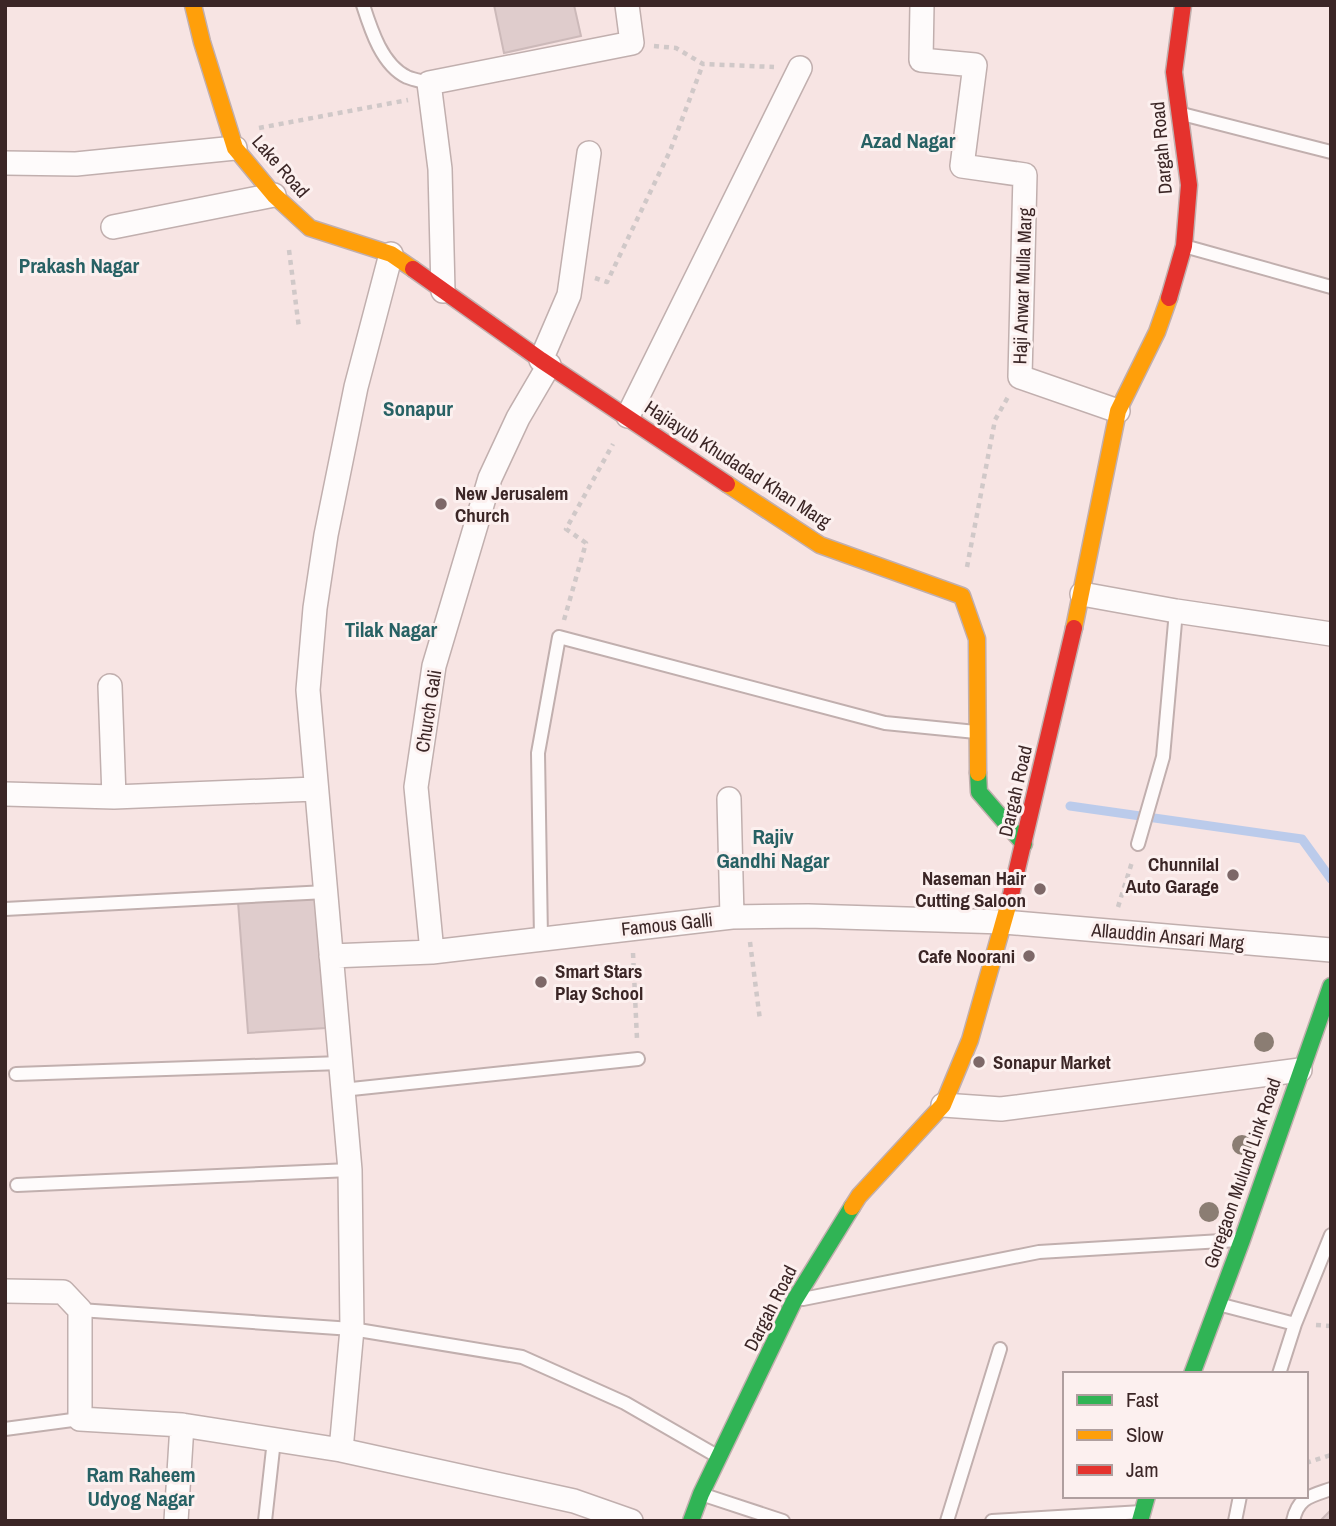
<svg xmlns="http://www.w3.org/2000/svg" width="1336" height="1526" font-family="'Archivo Narrow',sans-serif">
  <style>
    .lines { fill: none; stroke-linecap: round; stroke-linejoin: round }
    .stream { stroke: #bbcbeb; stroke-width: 9 }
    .building { fill: #dfcccc; stroke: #ccb9b9; stroke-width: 2 }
    .lane-casing { stroke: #c1afae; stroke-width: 16 }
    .street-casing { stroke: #c1afae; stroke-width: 26 }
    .fast-casing { stroke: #c1afae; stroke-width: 19 }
    .slow-casing { stroke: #c1afae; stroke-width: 19 }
    .jam-casing { stroke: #c1afae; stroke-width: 19 }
    .path { stroke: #d0c8c8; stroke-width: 4.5; stroke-dasharray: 5 5; stroke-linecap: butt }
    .lane { stroke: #fefbfb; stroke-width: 12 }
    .street { stroke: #fefbfb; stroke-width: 23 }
    .fast { stroke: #30b455; stroke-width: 16 }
    .slow { stroke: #ff9f0a; stroke-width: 16 }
    .jam { stroke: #e5322d; stroke-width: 16 }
    .tree { fill: #8b7d73 }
    .poi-dot { fill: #7d6868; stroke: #fcf0ef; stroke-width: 2.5 }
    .labels { text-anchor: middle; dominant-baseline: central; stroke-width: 6; stroke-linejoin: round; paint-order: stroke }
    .street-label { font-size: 19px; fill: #3b2626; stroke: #fcf0ef }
    .poi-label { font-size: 19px; font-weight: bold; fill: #3b2626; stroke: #fcf0ef; text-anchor: start }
    .neighbourhood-label { font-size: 21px; font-weight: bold; fill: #276164; stroke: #fcf0ef }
  </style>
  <rect width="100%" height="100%" fill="#f7e4e3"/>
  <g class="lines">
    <path class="stream" d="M 1070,806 L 1302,839 L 1331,879"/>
  </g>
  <path class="building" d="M 494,5 L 574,5 L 581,36 L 504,53 Z
    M 317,897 L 326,1028 L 248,1033 L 238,902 Z
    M 1331,1510 L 1331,1521 L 1320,1521 Z"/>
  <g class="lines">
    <g class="lane-casing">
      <path id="lane" d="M 363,5 C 371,30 382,65 407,77 C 414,80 422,81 429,83
        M 1182,114 L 1331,152
        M 1184,246 L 1331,287
        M 1138,844 L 1163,757 L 1176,611
        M 5,909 L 326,892
        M 541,938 L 538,753 L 559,637 L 885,723 L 976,732
        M 16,1074 L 341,1063
        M 342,1090 L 638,1059
        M 17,1185 L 350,1170
        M 803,1299 L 1039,1252 L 1238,1240
        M 1218,1304 L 1295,1324
        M 80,1310 L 352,1329 L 522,1357 L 625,1403 L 717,1456
        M 1279,1374 L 1295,1324 L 1331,1235
        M 5,1429 L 80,1419
        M 704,1495 L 783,1521
        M 265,1521 L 274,1440
        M 947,1521 L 1000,1349
        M 992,1521 L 1142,1512
        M 1235,1521 L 1240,1496
        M 1293,1521 C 1298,1497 1311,1496 1331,1489"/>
    </g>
    <g class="street-casing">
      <path id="street" d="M 922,5 L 921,60 L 975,65 L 962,166 L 1025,175 L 1020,377 L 1118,411
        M 5,163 L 76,164 L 235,148
        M 113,227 L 274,195
        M 443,291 L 440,169 L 429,83 L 632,43 L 627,5
        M 541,360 L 569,295 L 589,153
        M 628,416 L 800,68
        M 1082,594 L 1176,611 L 1331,634
        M 110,686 L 114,797
        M 5,794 L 114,797 L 315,789
        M 729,799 L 732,917
        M 432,952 L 416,787 L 434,666 L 490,478 L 518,418 L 549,365
        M 331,956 L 432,952 L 732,917 L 808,916 L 1004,922 L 1331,950
        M 943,1105 L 1001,1109 L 1300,1070
        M 5,1291 L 63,1292 L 80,1310 L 80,1419 L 182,1425 L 341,1450 L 574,1501 L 631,1521
        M 341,1450 L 352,1329 L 350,1170 L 308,690 L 315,608 L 326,535 L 356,387 L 391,254
        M 176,1521 L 182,1425"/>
    </g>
    <g class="fast-casing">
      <path id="fast" d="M 978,773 L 979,792 L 1024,844
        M 1192,1374 L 1242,1240 L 1331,986
        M 691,1521 L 701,1494 L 794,1301 L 852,1207
        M 1140,1521 L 1147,1496"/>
    </g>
    <g class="slow-casing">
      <path id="slow" d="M 193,5 L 202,42 L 235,148 L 274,195 L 310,228 L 391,254 L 413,269
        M 727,484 L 820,545 L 962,596 L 977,639 L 978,773
        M 1074,628 L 1118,411 L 1157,332 L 1169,298
        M 852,1207 L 859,1196 L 943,1105 L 970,1040 L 1010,899"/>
    </g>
    <g class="jam-casing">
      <path id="jam" d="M 413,269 L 541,360 L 727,484
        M 1169,298 L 1184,246 L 1189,185 L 1174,72 L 1183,5
        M 1010,899 L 1074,628"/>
    </g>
    <path class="path" d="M 654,46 L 676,48 L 703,64 L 774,67
      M 259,128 L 408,100
      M 289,250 L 299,328
      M 595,278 L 607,282 L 670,151 L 703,64
      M 967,567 L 995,420 L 1008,397
      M 564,620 L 586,543 L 566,529 L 613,444
      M 1118,907 L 1132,862
      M 750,942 L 760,1020
      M 633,953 L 637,1039
      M 1316,1325 L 1331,1326
      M 1306,1463 L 1331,1455"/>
    <use href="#lane" class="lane"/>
    <use href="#street" class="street"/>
    <use href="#fast" class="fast"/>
    <use href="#slow" class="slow"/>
    <use href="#jam" class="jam"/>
  </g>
  <g class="tree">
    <circle cx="1264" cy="1042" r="10"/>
    <circle cx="1242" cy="1145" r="10"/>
    <circle cx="1209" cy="1212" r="10"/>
  </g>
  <g class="poi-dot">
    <circle cx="441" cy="504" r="7"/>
    <circle cx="1233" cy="875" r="7"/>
    <circle cx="1040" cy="889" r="7"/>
    <circle cx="1029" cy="956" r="7"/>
    <circle cx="541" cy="982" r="7"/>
    <circle cx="979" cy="1062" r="7"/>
  </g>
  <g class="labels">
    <g class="street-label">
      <text transform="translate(1161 148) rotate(-95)">Dargah Road</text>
      <text transform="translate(281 166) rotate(49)">Lake Road</text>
      <text transform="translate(1022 286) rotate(-88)">Haji Anwar Mulla Marg</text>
      <text transform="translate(738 464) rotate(33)">Hajiayub Khudadad Khan Marg</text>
      <text transform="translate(428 711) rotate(-81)">Church Gali</text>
      <text transform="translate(1015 791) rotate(-77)">Dargah Road</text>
      <text transform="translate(667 924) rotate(-6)">Famous Galli</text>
      <text transform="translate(1168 936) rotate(5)">Allauddin Ansari Marg</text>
      <text transform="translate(1242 1173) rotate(-71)">Goregaon Mulund Link Road</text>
      <text transform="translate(770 1308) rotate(-63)">Dargah Road</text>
    </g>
    <g class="poi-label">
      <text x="455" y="493">New Jerusalem<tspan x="455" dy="22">Church</tspan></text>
      <text x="1219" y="864" text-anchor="end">Chunnilal<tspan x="1219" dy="22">Auto Garage</tspan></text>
      <text x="1026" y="878" text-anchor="end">Naseman Hair<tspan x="1026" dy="22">Cutting Saloon</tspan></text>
      <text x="1015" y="956" text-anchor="end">Cafe Noorani</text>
      <text x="555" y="971">Smart Stars<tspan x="555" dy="22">Play School</tspan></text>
      <text x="993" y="1062">Sonapur Market</text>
    </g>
    <g class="neighbourhood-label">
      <text x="908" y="140">Azad Nagar</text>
      <text x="79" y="265">Prakash Nagar</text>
      <text x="418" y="408">Sonapur</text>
      <text x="391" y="629">Tilak Nagar</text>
      <text x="773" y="836">Rajiv<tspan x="773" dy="24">Gandhi Nagar</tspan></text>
      <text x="141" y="1474">Ram Raheem<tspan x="141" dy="24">Udyog Nagar</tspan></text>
    </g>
  </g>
  <rect width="1336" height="1526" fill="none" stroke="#3b2626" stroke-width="14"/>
  <rect x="1063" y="1372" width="245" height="126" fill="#fcf0ef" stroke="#af9f9f" stroke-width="2"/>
  <rect x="1077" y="1395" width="35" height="10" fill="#30b455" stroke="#af9f9f" stroke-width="2"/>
  <text x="1126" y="1407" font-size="21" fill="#3b2626">Fast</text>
  <rect x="1077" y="1430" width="35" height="10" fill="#ff9f0a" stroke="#af9f9f" stroke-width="2"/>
  <text x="1126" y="1442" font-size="21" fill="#3b2626">Slow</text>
  <rect x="1077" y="1465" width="35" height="10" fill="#e5322d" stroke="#af9f9f" stroke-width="2"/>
  <text x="1126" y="1477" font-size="21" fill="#3b2626">Jam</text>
</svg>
